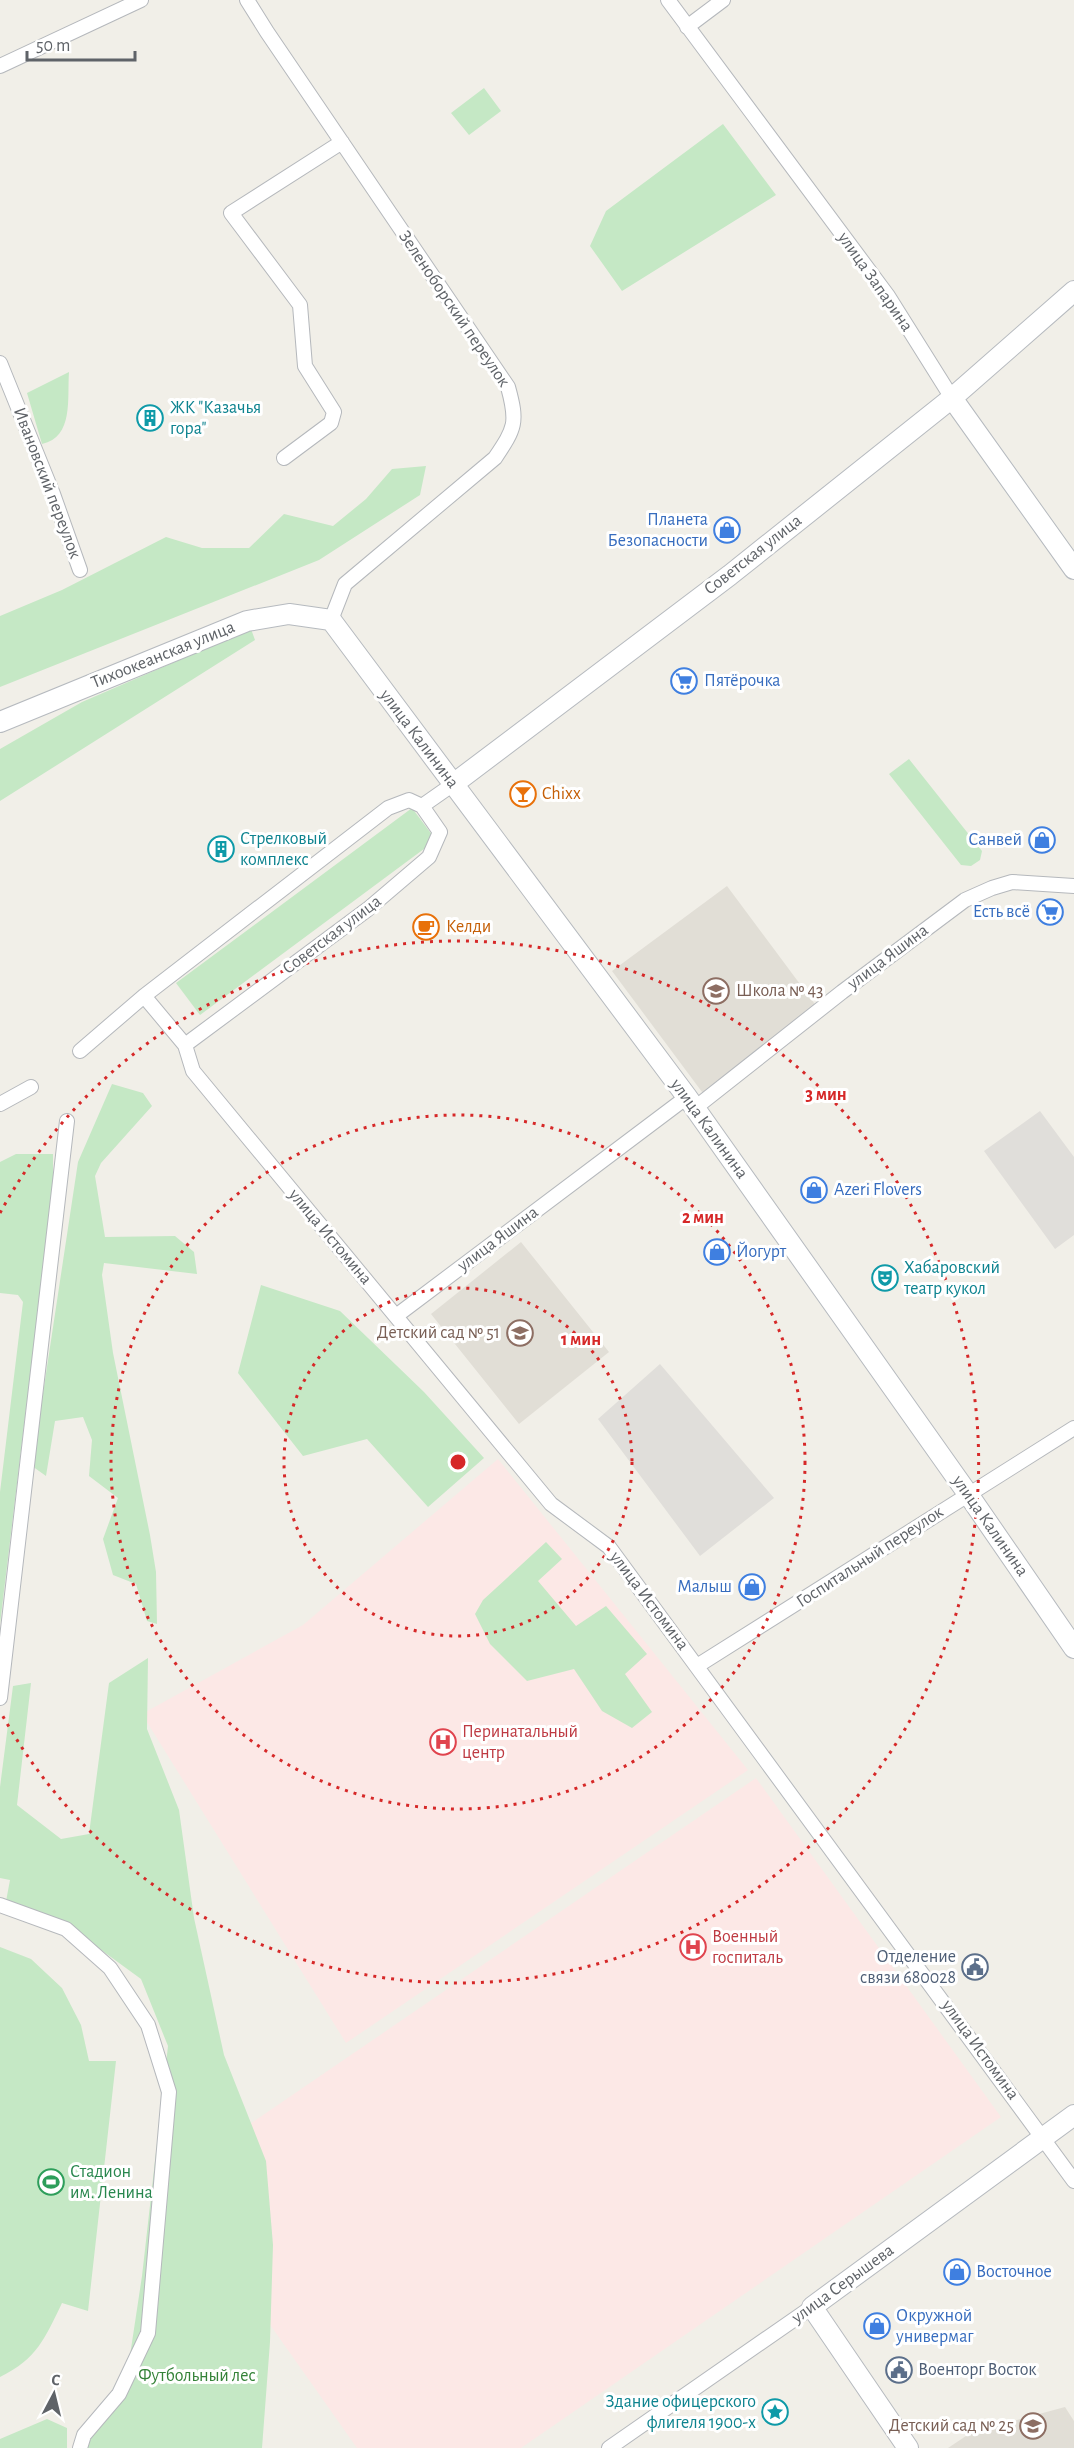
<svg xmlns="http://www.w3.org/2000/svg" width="1074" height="2448" font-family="'Alegreya Sans',sans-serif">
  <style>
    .industrial { fill: #e0deda }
    .education { fill: #e1ded6 }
    .medical { fill: #fce8e6 }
    .green { fill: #c5e8c5 }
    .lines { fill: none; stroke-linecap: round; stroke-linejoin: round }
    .street-casing { stroke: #b5b8bc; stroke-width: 16 }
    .secondary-casing { stroke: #b6babf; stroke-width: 22 }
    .street { stroke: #fff; stroke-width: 14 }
    .secondary { stroke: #fff; stroke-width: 20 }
    .ring { fill: none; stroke: #d62828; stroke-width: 3; stroke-dasharray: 3 6 }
    .labels { text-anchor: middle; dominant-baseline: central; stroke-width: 6; stroke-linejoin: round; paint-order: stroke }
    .street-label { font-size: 18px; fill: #5f6368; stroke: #fff }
    .culture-label { font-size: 18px; fill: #0d838f; stroke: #fff; text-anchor: start }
    .shop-label { font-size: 18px; fill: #366cbe; stroke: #fff; text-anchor: start }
    .food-label { font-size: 18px; fill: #c56008; stroke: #fff; text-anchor: start }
    .education-label { font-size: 18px; fill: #785e54; stroke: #fff; text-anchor: end }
    .health-label { font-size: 18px; fill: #be3a42; stroke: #fff; text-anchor: start }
    .service-label { font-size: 18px; fill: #4e5e75; stroke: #fff; text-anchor: end }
    .leisure-label { font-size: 18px; fill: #27864d; stroke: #fff; text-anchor: start }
    .park-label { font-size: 18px; fill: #348238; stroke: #fff }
    .centre { fill: #d62828; stroke: #fff; stroke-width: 3 }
    .ring-label { font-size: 18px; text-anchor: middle; font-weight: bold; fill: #d62828; stroke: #fff; stroke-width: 6; stroke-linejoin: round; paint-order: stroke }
  </style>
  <rect width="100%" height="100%" fill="#f1efe8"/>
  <path class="industrial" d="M 1040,1111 L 1074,1157 L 1074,1235 L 1055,1249 L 984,1151 Z
    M 660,1364 L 774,1498 L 700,1556 L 598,1419 Z"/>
  <path class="education" d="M 727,886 L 820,1011 L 705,1096 L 612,971 Z
    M 521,1242 L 609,1352 L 519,1424 L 431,1314 Z
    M 1065,2407 L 1074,2421 L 1074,2448 L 948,2448 L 972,2432 Z"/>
  <path class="medical" d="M 498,1459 L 748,1770 L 346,2043 L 142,1714 L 303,1625 Z
    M 756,1778 L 1001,2117 L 521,2448 L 357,2448 L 168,2180 Z"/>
  <path class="green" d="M 484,88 L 501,111 L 469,135 L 451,113 Z
    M 723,124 L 776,195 L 622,291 L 590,246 L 606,211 Z
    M 69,372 C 67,398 74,437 42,444 L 27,393 Z
    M 426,466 L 420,495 L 319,560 L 0,687 L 0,616 L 62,590 L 166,537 L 202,548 L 249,548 L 284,514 L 333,526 L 366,499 L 392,469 Z
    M 251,629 L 255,640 L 0,801 L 0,749 L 82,702 Z
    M 909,759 L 982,851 L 980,860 L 971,866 L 961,865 L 889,774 Z
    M 412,808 L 436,840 L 200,1015 L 176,983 Z
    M 112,1084 L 143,1093 L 152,1106 L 101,1163 L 95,1176 L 105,1237 L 175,1236 L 194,1252 L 197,1274 L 104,1263 L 102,1275 L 113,1353 L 150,1535 L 156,1572 L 157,1624 L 147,1621 L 136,1584 L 113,1575 L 103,1539 L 118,1498 L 89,1476 L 92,1440 L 83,1417 L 55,1421 L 46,1476 L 32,1466 L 78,1162 Z
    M 16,1154 L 53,1154 L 53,1186 L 0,1624 L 0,1492 L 23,1302 L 18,1295 L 0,1293 L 0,1162 Z
    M 261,1285 L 340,1311 L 424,1392 L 484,1458 L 428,1507 L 367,1439 L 303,1456 L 238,1373 Z
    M 546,1542 L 562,1559 L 538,1581 L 576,1626 L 606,1606 L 647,1654 L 625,1674 L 652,1712 L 632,1728 L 602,1711 L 574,1669 L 527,1681 L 490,1644 L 475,1614 L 483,1600 Z
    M 148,1658 L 147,1729 L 179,1810 L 194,1918 L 224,2055 L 266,2161 L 273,2245 L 270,2342 L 262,2448 L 83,2448 L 126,2382 L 142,2276 L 168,2046 L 141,1979 L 93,1944 L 4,1912 L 10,1880 L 0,1878 L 0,1787 L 13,1686 L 31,1683 L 17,1805 L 61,1839 L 89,1834 L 109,1683 Z
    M 0,1947 L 31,1959 L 62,1988 L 81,2025 L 89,2061 L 116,2061 L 88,2311 L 62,2303 C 45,2338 37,2359 0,2377 Z
    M 47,2419 L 67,2428 L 67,2448 L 0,2448 L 0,2439 Z"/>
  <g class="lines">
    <g class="street-casing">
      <path id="street" d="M 247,0 L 267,32 L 508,387 C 518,423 515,428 495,458 L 345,584 L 331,620
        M 668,0 L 888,296 L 952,398
        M 687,27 L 723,0
        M 0,66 L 141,0
        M 0,363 L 53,494 L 80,570
        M 284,458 L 331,423 L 334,412 L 305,366 L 300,305 L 231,213 L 342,142
        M 422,806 L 452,785
        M 144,996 L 185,1045 L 193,1071 L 551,1504 L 609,1547 L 1074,2181
        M 80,1051 L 144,996 L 388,808 L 409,800 L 422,806 L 440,832 L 429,857 L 368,909 L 185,1045
        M 0,1104 L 31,1087
        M 695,1108 L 842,992 L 965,900 L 992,888 L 1012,882 L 1074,886
        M 396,1316 L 687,1097
        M 697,1666 L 1074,1428
        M 0,1698 L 67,1121
        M 0,1905 L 66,1929 L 110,1968 L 148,2025 L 169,2092 L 148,2333 L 119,2394 L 84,2435 L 80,2448
        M 609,2448 L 812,2307"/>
    </g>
    <g class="secondary-casing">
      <path id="secondary" d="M 952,398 L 1074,569
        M 0,722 L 247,621 L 289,614 L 331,620 L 687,1097 L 968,1494 L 1074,1648
        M 452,785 L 730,575 L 952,398 L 1074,291
        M 908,2448 L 812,2307 L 1074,2115"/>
    </g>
    <use href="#street" class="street"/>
    <use href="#secondary" class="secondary"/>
  </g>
  <g class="ring">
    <circle cx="458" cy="1462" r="174"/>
    <circle cx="458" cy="1462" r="347"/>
    <path d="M0 1213A521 521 0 1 1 0 1711"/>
  </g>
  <defs>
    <g id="building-ring" transform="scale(1.35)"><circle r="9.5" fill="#fff" stroke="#0f9aa8" stroke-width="1.5"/><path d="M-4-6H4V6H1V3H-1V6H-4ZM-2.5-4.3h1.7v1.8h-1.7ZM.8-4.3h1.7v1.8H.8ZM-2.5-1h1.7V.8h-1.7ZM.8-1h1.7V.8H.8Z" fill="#0f9aa8"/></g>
    <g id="shop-ring" transform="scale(1.35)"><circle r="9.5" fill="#fff" stroke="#3f7fe0" stroke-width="1.5"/><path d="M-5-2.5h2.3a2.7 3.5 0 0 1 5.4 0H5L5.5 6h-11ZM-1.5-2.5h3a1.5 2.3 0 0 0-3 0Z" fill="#3f7fe0"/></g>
    <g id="supermarket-ring" transform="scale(1.35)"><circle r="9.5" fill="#fff" stroke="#3f7fe0" stroke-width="1.5"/><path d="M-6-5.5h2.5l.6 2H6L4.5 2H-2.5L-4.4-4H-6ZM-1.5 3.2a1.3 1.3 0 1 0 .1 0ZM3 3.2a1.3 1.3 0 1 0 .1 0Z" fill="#3f7fe0"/></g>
    <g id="bar-ring" transform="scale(1.35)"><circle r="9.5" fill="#fff" stroke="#e8710a" stroke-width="1.5"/><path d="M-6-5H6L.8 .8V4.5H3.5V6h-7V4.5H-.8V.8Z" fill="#e8710a"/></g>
    <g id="cafe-ring" transform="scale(1.35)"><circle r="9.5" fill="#fff" stroke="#e8710a" stroke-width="1.5"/><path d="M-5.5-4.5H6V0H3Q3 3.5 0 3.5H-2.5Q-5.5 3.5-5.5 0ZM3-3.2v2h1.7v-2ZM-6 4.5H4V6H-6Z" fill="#e8710a"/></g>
    <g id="school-ring" transform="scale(1.35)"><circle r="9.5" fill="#fff" stroke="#8d6e63" stroke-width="1.5"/><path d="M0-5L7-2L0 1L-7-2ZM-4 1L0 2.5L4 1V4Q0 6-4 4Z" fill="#8d6e63"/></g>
    <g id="theatre-ring" transform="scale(1.35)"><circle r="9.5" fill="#fff" stroke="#0f9aa8" stroke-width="1.5"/><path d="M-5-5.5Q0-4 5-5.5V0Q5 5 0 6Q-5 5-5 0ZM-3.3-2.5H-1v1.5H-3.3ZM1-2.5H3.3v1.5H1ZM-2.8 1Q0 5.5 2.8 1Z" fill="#0f9aa8"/></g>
    <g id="hospital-ring" transform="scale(1.35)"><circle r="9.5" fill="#fff" stroke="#e0444e" stroke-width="1.5"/><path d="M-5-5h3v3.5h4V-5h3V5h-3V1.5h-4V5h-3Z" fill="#e0444e"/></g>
    <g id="civic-ring" transform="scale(1.35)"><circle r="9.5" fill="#fff" stroke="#5c6f8a" stroke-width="1.5"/><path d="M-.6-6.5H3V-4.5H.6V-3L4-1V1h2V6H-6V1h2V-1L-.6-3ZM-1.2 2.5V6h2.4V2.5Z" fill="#5c6f8a"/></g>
    <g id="stadium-ring" transform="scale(1.35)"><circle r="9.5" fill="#fff" stroke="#2e9e5b" stroke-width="1.5"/><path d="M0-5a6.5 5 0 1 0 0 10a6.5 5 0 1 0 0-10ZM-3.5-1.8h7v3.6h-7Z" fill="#2e9e5b"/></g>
    <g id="sight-ring" transform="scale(1.35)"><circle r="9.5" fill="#fff" stroke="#0f9aa8" stroke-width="1.5"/><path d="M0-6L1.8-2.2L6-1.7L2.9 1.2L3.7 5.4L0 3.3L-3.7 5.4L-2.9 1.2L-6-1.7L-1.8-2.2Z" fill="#0f9aa8"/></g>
  </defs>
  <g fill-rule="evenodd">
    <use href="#building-ring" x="150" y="418"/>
    <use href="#shop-ring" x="727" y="530"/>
    <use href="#supermarket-ring" x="684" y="681"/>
    <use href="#bar-ring" x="523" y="794"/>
    <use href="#shop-ring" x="1042" y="840"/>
    <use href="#building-ring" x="221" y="849"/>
    <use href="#supermarket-ring" x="1050" y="912"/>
    <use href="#cafe-ring" x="426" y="927"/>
    <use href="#school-ring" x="716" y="991"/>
    <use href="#shop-ring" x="814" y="1190"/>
    <use href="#shop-ring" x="717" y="1252"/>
    <use href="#theatre-ring" x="885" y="1278"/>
    <use href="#school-ring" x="520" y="1333"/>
    <use href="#shop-ring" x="752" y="1587"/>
    <use href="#hospital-ring" x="443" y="1742"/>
    <use href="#hospital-ring" x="693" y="1947"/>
    <use href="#civic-ring" x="975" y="1967"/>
    <use href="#stadium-ring" x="51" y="2182"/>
    <use href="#shop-ring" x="957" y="2272"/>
    <use href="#shop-ring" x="877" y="2326"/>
    <use href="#civic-ring" x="899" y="2370"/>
    <use href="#sight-ring" x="775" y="2412"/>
    <use href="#school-ring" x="1033" y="2426"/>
  </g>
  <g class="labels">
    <g class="street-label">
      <text transform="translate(875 282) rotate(55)">улица Запарина</text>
      <text transform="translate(454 309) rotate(56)">Зеленоборский переулок</text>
      <text transform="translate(47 483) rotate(69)">Ивановский переулок</text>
      <text transform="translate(753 555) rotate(-38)">Советская улица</text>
      <text transform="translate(163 655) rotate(-22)">Тихоокеанская улица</text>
      <text transform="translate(419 739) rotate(53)">улица Калинина</text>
      <text transform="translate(332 935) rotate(-37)">Советская улица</text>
      <text transform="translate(888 957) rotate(-37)">улица Яшина</text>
      <text transform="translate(709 1129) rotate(54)">улица Калинина</text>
      <text transform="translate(330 1237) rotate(50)">улица Истомина</text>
      <text transform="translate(498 1239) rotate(-37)">улица Яшина</text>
      <text transform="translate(990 1526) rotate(55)">улица Калинина</text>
      <text transform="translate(870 1557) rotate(-33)">Госпитальный переулок</text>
      <text transform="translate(649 1601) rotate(53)">улица Истомина</text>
      <text transform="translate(980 2050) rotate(54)">улица Истомина</text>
      <text transform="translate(843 2284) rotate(-36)">улица Серышева</text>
    </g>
    <g class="culture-label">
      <text x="170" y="408">ЖК "Казачья<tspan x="170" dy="21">гора"</tspan></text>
      <text x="240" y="839">Стрелковый<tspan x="240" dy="21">комплекс</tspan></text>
      <text x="904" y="1268">Хабаровский<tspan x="904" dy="21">театр кукол</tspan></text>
      <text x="756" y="2402" text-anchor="end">Здание офицерского<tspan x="756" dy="21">флигеля 1900-х</tspan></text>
    </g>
    <g class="shop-label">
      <text x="708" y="520" text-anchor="end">Планета<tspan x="708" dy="21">Безопасности</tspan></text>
      <text x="704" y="681">Пятёрочка</text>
      <text x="1022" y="840" text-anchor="end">Санвей</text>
      <text x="1030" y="912" text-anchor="end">Есть всё</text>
      <text x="834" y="1190">Azeri Flovers</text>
      <text x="736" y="1252">Йогурт</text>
      <text x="732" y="1587" text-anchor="end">Малыш</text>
      <text x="976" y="2272">Восточное</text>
      <text x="896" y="2316">Окружной<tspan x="896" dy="21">универмаг</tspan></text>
    </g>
    <g class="food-label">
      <text x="542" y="794">Chixx</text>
      <text x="446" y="927">Келди</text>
    </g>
    <g class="education-label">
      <text x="736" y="991" text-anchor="start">Школа № 43</text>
      <text x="500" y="1333">Детский сад № 51</text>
      <text x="1014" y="2426">Детский сад № 25</text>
    </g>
    <g class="health-label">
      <text x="462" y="1732">Перинатальный<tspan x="462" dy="21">центр</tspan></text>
      <text x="712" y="1937">Военный<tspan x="712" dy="21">госпиталь</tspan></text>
    </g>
    <g class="service-label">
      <text x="956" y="1957">Отделение<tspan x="956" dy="21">связи 680028</tspan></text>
      <text x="918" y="2370" text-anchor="start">Военторг Восток</text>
    </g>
    <g class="leisure-label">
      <text x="70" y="2172">Стадион<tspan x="70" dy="21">им. Ленина</tspan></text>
    </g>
    <g class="park-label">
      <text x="197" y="2376">Футбольный лес</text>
    </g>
  </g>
  <circle cx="458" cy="1462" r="9" class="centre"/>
  <g class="ring-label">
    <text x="826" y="1100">3 мин</text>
    <text x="703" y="1223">2 мин</text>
    <text x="581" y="1345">1 мин</text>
  </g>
  <g transform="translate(54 2394) rotate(7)" stroke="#ffffff" stroke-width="4.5" paint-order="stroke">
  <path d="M0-4.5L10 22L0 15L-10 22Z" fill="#5f6368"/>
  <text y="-9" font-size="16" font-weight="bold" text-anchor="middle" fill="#5f6368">С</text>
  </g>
  <path d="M27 51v9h108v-9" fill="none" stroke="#5f6368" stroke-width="3"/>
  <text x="36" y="51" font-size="18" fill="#5f6368" stroke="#ffffff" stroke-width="4.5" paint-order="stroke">50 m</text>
</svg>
